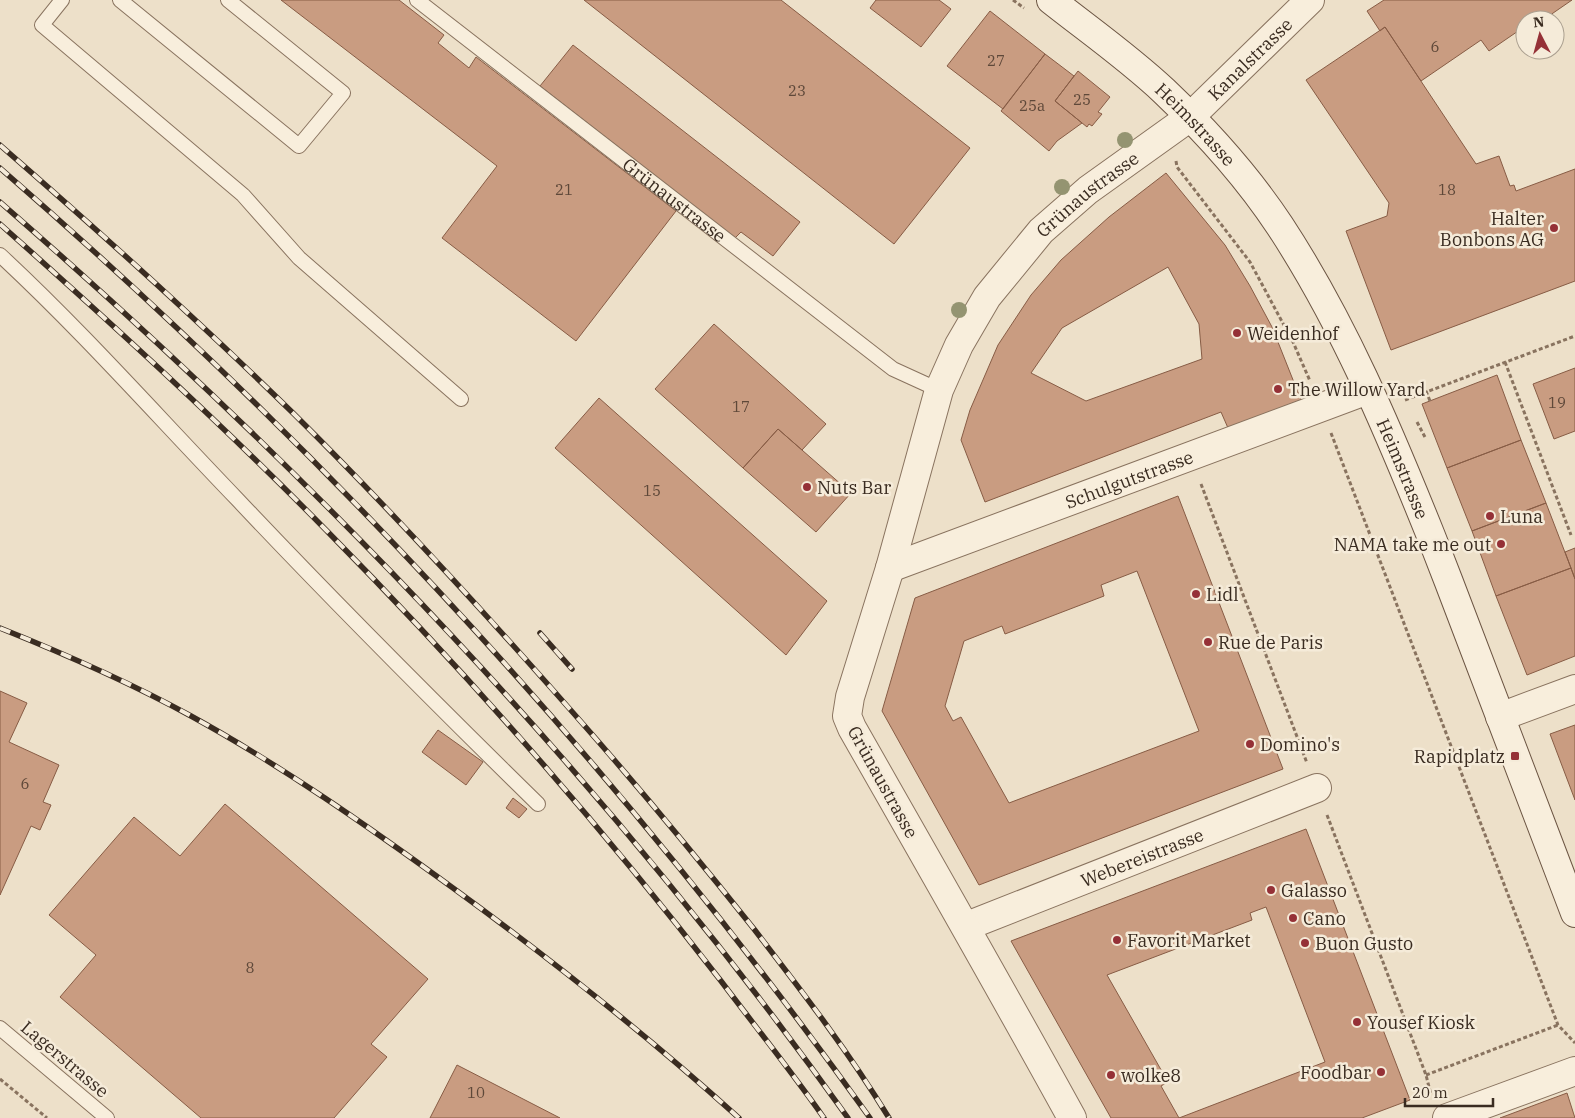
<svg xmlns="http://www.w3.org/2000/svg" width="1575" height="1118" font-family="'IBM Plex Serif',serif">
  <style>
    .building { fill: #c99c81; stroke: #875c45; fill-rule: evenodd }
    .lines { fill: none; stroke-linecap: round; stroke-linejoin: round }
    .lane-casing { stroke: #89735f; stroke-width: 16 }
    .street-casing { stroke: #89735f; stroke-width: 30 }
    .secondary-casing { stroke: #6b5442; stroke-width: 30 }
    .path { stroke: #89735f; stroke-width: 3; stroke-dasharray: 4 2.5; stroke-linecap: butt }
    .lane { stroke: #f8eedc; stroke-width: 14 }
    .street { stroke: #f8eedc; stroke-width: 28 }
    .secondary { stroke: #f8eedc; stroke-width: 28 }
    .rail-casing { stroke: #3a2c21; stroke-width: 5.5 }
    .rail { stroke: #f5ebd9; stroke-width: 4; stroke-dasharray: 11; stroke-linecap: butt }
    .tree { fill: #949471 }
    .poi-dot { fill: #953137; stroke: #f5ebd9; stroke-width: 2 }
    .labels { text-anchor: middle; dominant-baseline: central; stroke-width: 5; stroke-linejoin: round; paint-order: stroke }
    .number-label { font-size: 15px; fill: #5e4839 }
    .street-label { font-size: 18px; fill: #3a2c21; stroke: #f5ebd9 }
    .poi-label { font-size: 18px; fill: #3a2c21; stroke: #f5ebd9; text-anchor: start }
  </style>
  <rect width="100%" height="100%" fill="#ede0c9"/>
  <path class="building" d="M 281,0 L 399,0 L 444,35 L 438,43 L 469,68 L 476,57 L 676,211 L 576,341 L 442,238 L 497,166 Z
    M 584,0 L 781,0 L 970,148 L 894,244 Z
    M 876,0 L 939,0 L 951,9 L 921,47 L 870,8 Z
    M 1384,0 L 1572,0 L 1543,20 L 1525,20 L 1525,29 L 1524,27 L 1489,51 L 1481,40 L 1421,81 L 1385,27 L 1380,31 L 1367,11 Z
    M 990,11 L 1045,54 L 1003,109 L 947,66 Z
    M 1385,27 L 1476,164 L 1499,156 L 1510,186 L 1514,185 L 1516,191 L 1575,169 L 1575,281 L 1391,350 L 1346,231 L 1387,216 L 1389,203 L 1306,80 Z
    M 573,45 L 800,222 L 773,256 L 741,232 L 735,238 L 540,86 Z
    M 1045,54 L 1074,76 L 1055,101 L 1082,123 L 1057,141 L 1049,151 L 1001,111 Z
    M 1078,71 L 1110,97 L 1098,112 L 1102,114 L 1092,126 L 1089,124 L 1087,127 L 1055,101 Z
    M 1166,173 L 1225,245 L 1250,286 L 1272,327 L 1301,400 L 1228,428 L 1221,412 L 985,502 L 961,440 L 970,410 L 998,345 L 1031,295 L 1061,260 L 1109,217 ZM 1168,267 L 1199,324 L 1202,359 L 1086,401 L 1031,373 L 1062,328 Z
    M 714,324 L 826,424 L 802,450 L 778,429 L 743,468 L 655,389 Z
    M 1575,368 L 1575,431 L 1554,439 L 1533,384 Z
    M 1497,375 L 1521,440 L 1447,468 L 1422,404 Z
    M 599,398 L 827,601 L 786,655 L 555,448 Z
    M 778,429 L 851,493 L 816,532 L 743,468 Z
    M 1521,440 L 1546,503 L 1472,531 L 1447,468 Z
    M 1178,496 L 1283,769 L 979,885 L 882,711 L 915,598 ZM 1137,571 L 1199,731 L 1009,803 L 961,717 L 953,721 L 945,706 L 964,641 L 1002,626 L 1005,634 L 1104,596 L 1101,585 Z
    M 1546,503 L 1571,568 L 1496,596 L 1472,531 Z
    M 1575,548 L 1575,579 L 1565,552 Z
    M 1571,568 L 1575,579 L 1575,656 L 1527,675 L 1496,596 Z
    M 0,691 L 27,703 L 9,742 L 59,765 L 43,802 L 51,805 L 40,830 L 31,826 L 0,895 Z
    M 1575,725 L 1575,800 L 1550,734 Z
    M 438,730 L 483,762 L 466,785 L 422,752 Z
    M 513,798 L 527,809 L 519,818 L 506,808 Z
    M 225,804 L 428,979 L 371,1044 L 387,1057 L 334,1118 L 201,1118 L 60,997 L 96,955 L 49,915 L 134,817 L 180,856 Z
    M 1306,829 L 1410,1100 L 1362,1118 L 1111,1118 L 1011,941 ZM 1266,907 L 1325,1062 L 1179,1118 L 1161,1086 L 1168,1082 L 1107,975 L 1252,920 L 1250,913 Z
    M 457,1065 L 560,1118 L 430,1118 Z
    M 1567,1093 L 1575,1118 L 1500,1118 Z"/>
  <g class="lines">
    <g class="lane-casing">
      <g id="lane">
        <path d="M 62,0 L 42,25 L 243,195 L 299,258 L 461,399"/>
        <path d="M 120,0 L 299,146 L 343,93 L 228,0"/>
        <path id="s1" d="M 417,0 L 893,369 L 939,390"/>
        <path d="M 0,255 C 83,332 158,417 237,499 C 335,603 436,704 538,804"/>
        <path d="M 0,1028 L 107,1118"/>
      </g>
    </g>
    <g class="street-casing">
      <g id="street">
        <path id="s2" d="M 890,568 L 1368,390"/>
        <path d="M 1500,717 L 1575,689"/>
        <path id="s3" d="M 967,926 L 1317,788"/>
        <path id="s4" d="M 1072,1118 C 1000,987 926,858 852,728 L 847,716 L 850,697 L 890,568 L 939,390 L 959,345 L 987,297 L 1041,231 L 1088,190 L 1190,117 L 1310,0"/>
        <path d="M 1447,1118 L 1575,1071"/>
      </g>
    </g>
    <g class="secondary-casing">
      <g id="secondary">
        <path id="s5" d="M 1051,0 C 1089,30 1129,58 1164,91 C 1205,130 1249,179 1280,226 C 1343,322 1388,429 1431,536 C 1480,661 1526,787 1575,913"/>
      </g>
    </g>
    <path class="path" d="M 1013,0 L 1024,8
      M 1176,161 L 1177,167 L 1250,262 L 1293,342 L 1310,381
      M 1505,362 L 1571,535
      M 1426,391 L 1430,401
      M 1405,400 L 1575,336
      M 1417,422 L 1426,439
      M 1331,433 L 1558,1025 L 1575,1043
      M 1201,484 L 1307,763
      M 1327,815 L 1426,1075 L 1431,1095
      M 1426,1075 L 1558,1025
      M 0,1079 L 47,1118"/>
    <use href="#lane" class="lane"/>
    <use href="#street" class="street"/>
    <use href="#secondary" class="secondary"/>
    <g class="rail-casing">
      <path id="rail" d="M 0,145 C 100,232 199,321 294,414 C 400,519 499,628 597,740 C 651,802 703,865 754,929 C 801,990 849,1052 889,1118
        M 0,168 C 327,452 618,766 870,1118
        M 0,202 C 317,478 603,775 848,1118
        M 0,224 C 111,323 221,423 326,530 C 466,672 599,823 721,981 C 755,1026 791,1071 824,1118
        M 0,628 C 65,654 129,682 191,716 C 282,766 369,827 453,888 C 552,960 648,1036 739,1118
        M 540,633 L 572,669"/>
    </g>
    <use href="#rail" class="rail"/>
  </g>
  <g class="tree">
    <circle cx="1125" cy="140" r="8"/>
    <circle cx="1062" cy="187" r="8"/>
    <circle cx="959" cy="310" r="8"/>
  </g>
  <g class="poi-dot">
    <circle cx="1554" cy="228" r="5"/>
    <circle cx="1237" cy="333" r="5"/>
    <circle cx="1278" cy="389" r="5"/>
    <circle cx="807" cy="487" r="5"/>
    <circle cx="1490" cy="516" r="5"/>
    <circle cx="1501" cy="544" r="5"/>
    <circle cx="1196" cy="594" r="5"/>
    <circle cx="1208" cy="642" r="5"/>
    <circle cx="1250" cy="744" r="5"/>
    <rect x="1510" y="751" width="10" height="10" rx="2.5"/>
    <circle cx="1271" cy="890" r="5"/>
    <circle cx="1293" cy="918" r="5"/>
    <circle cx="1117" cy="940" r="5"/>
    <circle cx="1305" cy="943" r="5"/>
    <circle cx="1357" cy="1022" r="5"/>
    <circle cx="1381" cy="1072" r="5"/>
    <circle cx="1111" cy="1075" r="5"/>
  </g>
  <g class="labels">
    <g class="number-label">
      <text x="1435" y="46">6</text>
      <text x="996" y="60">27</text>
      <text x="797" y="90">23</text>
      <text x="1082" y="99">25</text>
      <text x="1032" y="105">25a</text>
      <text x="564" y="189">21</text>
      <text x="1447" y="189">18</text>
      <text x="1557" y="402">19</text>
      <text x="741" y="406">17</text>
      <text x="652" y="490">15</text>
      <text x="25" y="783">6</text>
      <text x="250" y="967">8</text>
      <text x="476" y="1092">10</text>
    </g>
    <g class="street-label">
      <text stroke="none"><textPath href="#s4" startOffset="1261">Kanalstrasse</textPath></text>
      <text stroke="none"><textPath href="#s5" startOffset="191">Heimstrasse</textPath></text>
      <text stroke="none"><textPath href="#s4" startOffset="1049">Grünaustrasse</textPath></text>
      <text stroke="none"><textPath href="#s1" startOffset="326">Grünaustrasse</textPath></text>
      <text stroke="none"><textPath href="#s5" startOffset="596">Heimstrasse</textPath></text>
      <text stroke="none"><textPath href="#s2" startOffset="255">Schulgutstrasse</textPath></text>
      <text transform="translate(883 782) rotate(61)">Grünaustrasse</text>
      <text stroke="none"><textPath href="#s3" startOffset="188">Webereistrasse</textPath></text>
      <text transform="translate(65 1059) rotate(40)">Lagerstrasse</text>
    </g>
    <g class="poi-label">
      <text x="1544" y="218" text-anchor="end">Halter<tspan x="1544" dy="21">Bonbons AG</tspan></text>
      <text x="1247" y="333">Weidenhof</text>
      <text x="1288" y="389">The Willow Yard</text>
      <text x="817" y="487">Nuts Bar</text>
      <text x="1500" y="516">Luna</text>
      <text x="1491" y="544" text-anchor="end">NAMA take me out</text>
      <text x="1206" y="594">Lidl</text>
      <text x="1218" y="642">Rue de Paris</text>
      <text x="1260" y="744">Domino's</text>
      <text x="1505" y="756" text-anchor="end">Rapidplatz</text>
      <text x="1281" y="890">Galasso</text>
      <text x="1303" y="918">Cano</text>
      <text x="1127" y="940">Favorit Market</text>
      <text x="1315" y="943">Buon Gusto</text>
      <text x="1367" y="1022">Yousef Kiosk</text>
      <text x="1371" y="1072" text-anchor="end">Foodbar</text>
      <text x="1121" y="1075">wolke8</text>
    </g>
  </g>
  <g transform="translate(1540 35) rotate(354)"><circle r="24" fill="#f5ebd9" stroke="#aa9f8f"/>
  <path d="M0-4L9 19L0 12L-9 19Z" fill="#953137"/>
  <text y="-8" font-size="14" font-weight="bold" text-anchor="middle" fill="#3a2c21">N</text>
  </g>
  <path d="M1405 1098v8h88v-8" fill="none" stroke="#3a2c21" stroke-width="2.5"/>
  <text x="1412" y="1098" font-size="15" fill="#3a2c21" stroke="#f5ebd9" stroke-width="4" paint-order="stroke">20 m</text>
</svg>
